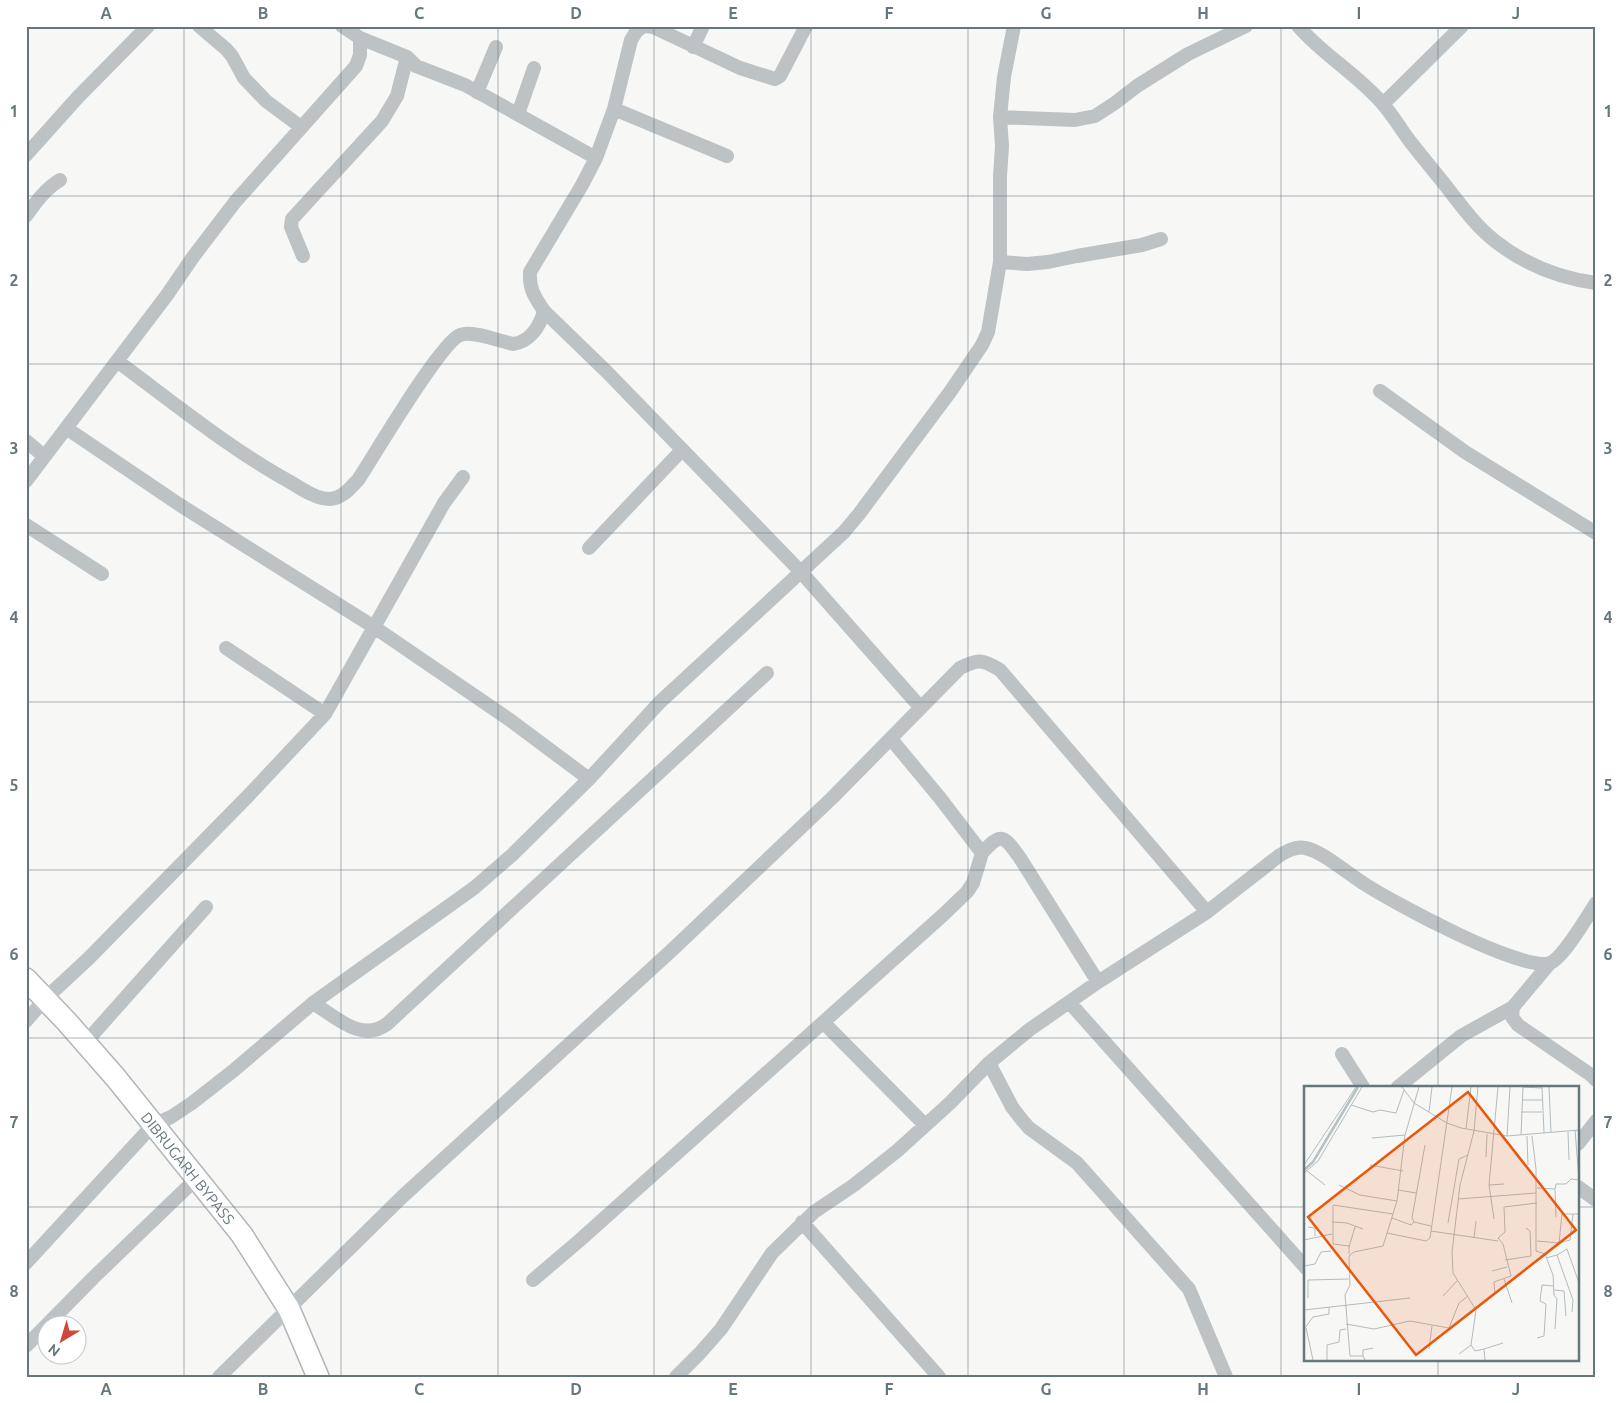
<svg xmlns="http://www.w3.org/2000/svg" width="1622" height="1403" font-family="Ubuntu,sans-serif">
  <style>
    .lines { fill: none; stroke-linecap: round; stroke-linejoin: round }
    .primary-casing { stroke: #b1b6b9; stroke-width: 24 }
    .minor { stroke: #bdc2c4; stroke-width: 14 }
    .primary { stroke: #fff; stroke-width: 21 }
    .grid { fill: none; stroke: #66767d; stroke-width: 1; stroke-opacity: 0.55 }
    .labels { text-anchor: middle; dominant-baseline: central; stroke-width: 5; stroke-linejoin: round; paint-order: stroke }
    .street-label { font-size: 15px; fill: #66767d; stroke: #fff }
    .inset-river { fill: none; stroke: #b5c2c4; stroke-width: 2.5 }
    .inset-road { fill: none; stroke: #b4bbbe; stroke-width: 1 }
    .view { fill: #e8590c; fill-opacity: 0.15; stroke: #e8590c; stroke-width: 2.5 }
    .inset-edge { fill: none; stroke: #66767d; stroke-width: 2.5 }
    .neatline { fill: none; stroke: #66767d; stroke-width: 2 }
    .grid-label { font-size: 16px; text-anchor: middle; font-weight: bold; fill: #66767d }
  </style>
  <rect width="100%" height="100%" fill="#f7f7f5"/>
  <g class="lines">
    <g class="primary-casing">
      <g id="primary">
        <path id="s1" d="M 26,979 L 67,1022 L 116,1078 L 242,1235 L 289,1309 L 318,1377"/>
      </g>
    </g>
    <path class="minor" d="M 199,26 L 226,49 L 232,56 L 244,78 L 266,101 L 301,127
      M 646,26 L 653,27 L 740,68 L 775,79 L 780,76 L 806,26
      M 1298,26 C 1323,55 1357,74 1382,103 C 1392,114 1400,128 1409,140 C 1422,157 1436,173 1449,190 C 1463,208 1477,227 1495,241 C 1524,264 1559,278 1596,283
      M 360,38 L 407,57
      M 693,47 L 703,26
      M 477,92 L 496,47
      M 1383,104 L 1462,26
      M 614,109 L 727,156
      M 518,114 L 534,68
      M 1000,117 L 1075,120 L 1095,116 L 1115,103 L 1137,86 L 1188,54 L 1246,26
      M 26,155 L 78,97 L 148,26
      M 26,216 C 36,202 45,189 60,180
      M 303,256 L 291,227 L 292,219 L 382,121 L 397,96 L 407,57 L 416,66 L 465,85 L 596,158
      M 1000,262 L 1027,264 L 1048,262 L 1077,256 L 1142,245 L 1161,239
      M 544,311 L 607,372 L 801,572 L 921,708
      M 117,361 C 174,403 230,449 292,483 C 303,490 317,499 330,499 C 343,498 350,488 358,480 C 374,456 440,343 460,335 C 472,330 499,341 513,344 C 530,342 540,326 544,311 C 535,297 529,290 530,272 L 582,185 L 596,158 L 614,109 L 631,40 L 636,32 L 643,26
      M 1380,391 L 1465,452 L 1596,533
      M 66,428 L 180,505 L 374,627 L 510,720 L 589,779
      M 26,441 L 44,456
      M 26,481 L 167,295 L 193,257 L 235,202 L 356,66 L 360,55 L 360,38 L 342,26
      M 26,525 L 102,574
      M 589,548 L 682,450
      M 226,648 L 325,714
      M 982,853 C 1002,831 1004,836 1020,858 L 1098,982
      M 1550,963 L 1513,1007 L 1512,1017 L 1518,1025 L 1591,1075 L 1596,1080
      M 1069,1002 L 1306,1268
      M 313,1003 C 336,1017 361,1043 387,1024 L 767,673
      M 26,1021 L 46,998 L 89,958 L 248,796 L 325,714 L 444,503 L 463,477
      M 824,1023 L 925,1125
      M 85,1043 L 206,907
      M 1342,1054 L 1363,1087
      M 989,1063 L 1012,1107 L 1022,1120 L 1029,1128 L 1077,1163 L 1189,1289 L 1226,1377
      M 1398,1087 L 1461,1036 L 1513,1007
      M 1578,1144 L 1596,1121
      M 1578,1187 L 1596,1200
      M 802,1222 L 939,1377
      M 26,1263 L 153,1125 L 171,1117 L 192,1103 L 233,1071 L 313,1003 L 474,888 L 512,855 L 589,779 L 660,702 L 844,532 L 859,514 L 950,392 L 982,345 L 988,332 L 1000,262 L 1000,176 L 1002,146 L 1000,117 L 1004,77 L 1014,26
      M 533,1280 L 580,1240 L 943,915 L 967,892 L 973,883 L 982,853 L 940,798 L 891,739
      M 26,1346 L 93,1278 L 197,1178
      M 219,1377 L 402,1197 L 672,950 L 832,798 L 960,668 C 978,659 982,659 1000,670 L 1207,912
      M 676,1377 L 700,1353 L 721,1329 L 772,1253 L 814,1212 L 854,1185 L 897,1151 L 950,1103 L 989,1063 L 1029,1030 L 1098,982 L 1207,912 L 1280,855 C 1287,851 1296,846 1305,848 C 1322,851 1347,873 1363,883 C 1390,901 1523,973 1550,963 C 1563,958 1587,917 1596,903"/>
    <use href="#primary" class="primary"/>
  </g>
  <path class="grid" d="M 184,26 L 184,1377M 341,26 L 341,1377M 498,26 L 498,1377M 654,26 L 654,1377M 811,26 L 811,1377M 968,26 L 968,1377M 1124,26 L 1124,1377M 1281,26 L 1281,1377M 1438,26 L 1438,1087M 26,196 L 1596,196M 26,364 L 1596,364M 26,533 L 1596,533M 26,702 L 1596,702M 26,870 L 1596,870M 26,1038 L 1596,1038M 26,1207 L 1306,1207M 1578,1207 L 1596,1207M 1438,1359 L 1438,1377"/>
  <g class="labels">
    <g class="street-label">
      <text stroke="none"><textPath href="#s1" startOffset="249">DIBRUGARH BYPASS</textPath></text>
    </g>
  </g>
  <g transform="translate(1304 1086)">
    <rect width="275" height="275" fill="#f7f7f5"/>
    <path class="inset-river" d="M 0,84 L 9,76 L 54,1"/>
    <path class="inset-road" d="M 98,1 L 110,17 L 143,37 L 157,42 L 203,50 L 275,44M 174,1 L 170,45 L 156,99 L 148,166 L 149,187 L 172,224 L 167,259 L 171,265 L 180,263 L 181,274M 219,1 L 238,2M 238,1 L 240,47M 245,1 L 247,46M 218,14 L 238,14M 47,19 L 69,26 L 76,24 L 92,27 L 100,4M 125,26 L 128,1M 217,26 L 238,26M 162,43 L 167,1M 271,44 L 275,94M 264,46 L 265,74M 217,49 L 219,1M 203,50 L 206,1M 223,50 L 224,79M 228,50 L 232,83 L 232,165 L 241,168 L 249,189 L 250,209 L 253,213 L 251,243M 68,52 L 101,49M 121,59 L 108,132 L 110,136 L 127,140M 182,71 L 183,48M 0,79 L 52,1M 66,79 L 99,85M 3,85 L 21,99M 0,87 L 14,75 L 58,1M 35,99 L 56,109 L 93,115M 185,99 L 200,98M 233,102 L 251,103 L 252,98 L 262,98 L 267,93 L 275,94M 251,103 L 252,131M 94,104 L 112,107M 154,113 L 232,107M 88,132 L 107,139 L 110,136M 190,133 L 185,99 L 194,1M 28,136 L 43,137 L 59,143M 144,137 L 155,73 L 164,69M 4,141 L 11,142 L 11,150M 127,145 L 194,155M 83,147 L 122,155 L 126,152 L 148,1M 170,152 L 172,135M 0,154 L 28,148M 233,155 L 255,157 L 266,154 L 269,128M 255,157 L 258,128 L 275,128M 45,161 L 51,141M 45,168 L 45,160 L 29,158 L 29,119 L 89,128M 253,169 L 263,163 L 275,197M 242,172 L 253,169 L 269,214 L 268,226M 201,174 L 227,170 L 226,145 L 222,142M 0,180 L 11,178 L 17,166 L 27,165M 188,185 L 203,181M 200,193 L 208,217M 250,204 L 260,205 L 262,230M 191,208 L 190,196 L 207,190 L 199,158 L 194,152 L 201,146 L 200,121 L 233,117M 139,210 L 153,195M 4,212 L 4,194 L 45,193M 0,224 L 106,212M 42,238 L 70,243 L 106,235 L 145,242 L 155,217 L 164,210M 2,242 L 9,274M 0,243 L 9,231 L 25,228 L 25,221M 233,252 L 240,250 L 242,218 L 236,215 L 238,199 L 249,200M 125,263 L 128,240M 180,263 L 199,257M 155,268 L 167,259M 59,270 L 59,264 L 69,262M 23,274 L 23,259 L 35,256 L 36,244 L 42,243M 61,274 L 59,270 L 46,270 L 41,209 L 46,199 L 45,170 L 50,166 L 79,160 L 93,115 L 101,49 L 115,1"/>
    <path class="view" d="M 164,6 L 272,144 L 112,269 L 4,131 Z"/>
    <rect width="275" height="275" class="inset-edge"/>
  </g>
  <rect width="1622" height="1403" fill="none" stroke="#ffffff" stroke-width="55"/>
  <g transform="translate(62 1340) rotate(218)"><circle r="24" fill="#ffffff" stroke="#c2c8cb"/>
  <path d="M0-4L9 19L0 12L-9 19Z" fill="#d0483c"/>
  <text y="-8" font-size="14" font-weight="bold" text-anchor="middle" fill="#66767d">N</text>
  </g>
  <rect x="28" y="28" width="1566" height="1348" class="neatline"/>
  <g class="grid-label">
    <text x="106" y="19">A</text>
    <text x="263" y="19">B</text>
    <text x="419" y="19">C</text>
    <text x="576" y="19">D</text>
    <text x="733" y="19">E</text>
    <text x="889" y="19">F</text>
    <text x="1046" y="19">G</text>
    <text x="1203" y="19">H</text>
    <text x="1359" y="19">I</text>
    <text x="1516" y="19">J</text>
    <text x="14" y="117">1</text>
    <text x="1608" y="117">1</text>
    <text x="14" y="286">2</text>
    <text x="1608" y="286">2</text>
    <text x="14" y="454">3</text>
    <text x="1608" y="454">3</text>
    <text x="14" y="623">4</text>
    <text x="1608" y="623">4</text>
    <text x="14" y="791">5</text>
    <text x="1608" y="791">5</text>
    <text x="14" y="960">6</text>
    <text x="1608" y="960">6</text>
    <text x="14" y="1128">7</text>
    <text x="1608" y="1128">7</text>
    <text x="14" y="1297">8</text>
    <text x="1608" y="1297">8</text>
    <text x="106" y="1395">A</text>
    <text x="263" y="1395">B</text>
    <text x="419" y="1395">C</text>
    <text x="576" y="1395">D</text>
    <text x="733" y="1395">E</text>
    <text x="889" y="1395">F</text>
    <text x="1046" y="1395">G</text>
    <text x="1203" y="1395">H</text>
    <text x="1359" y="1395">I</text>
    <text x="1516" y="1395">J</text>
  </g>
</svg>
